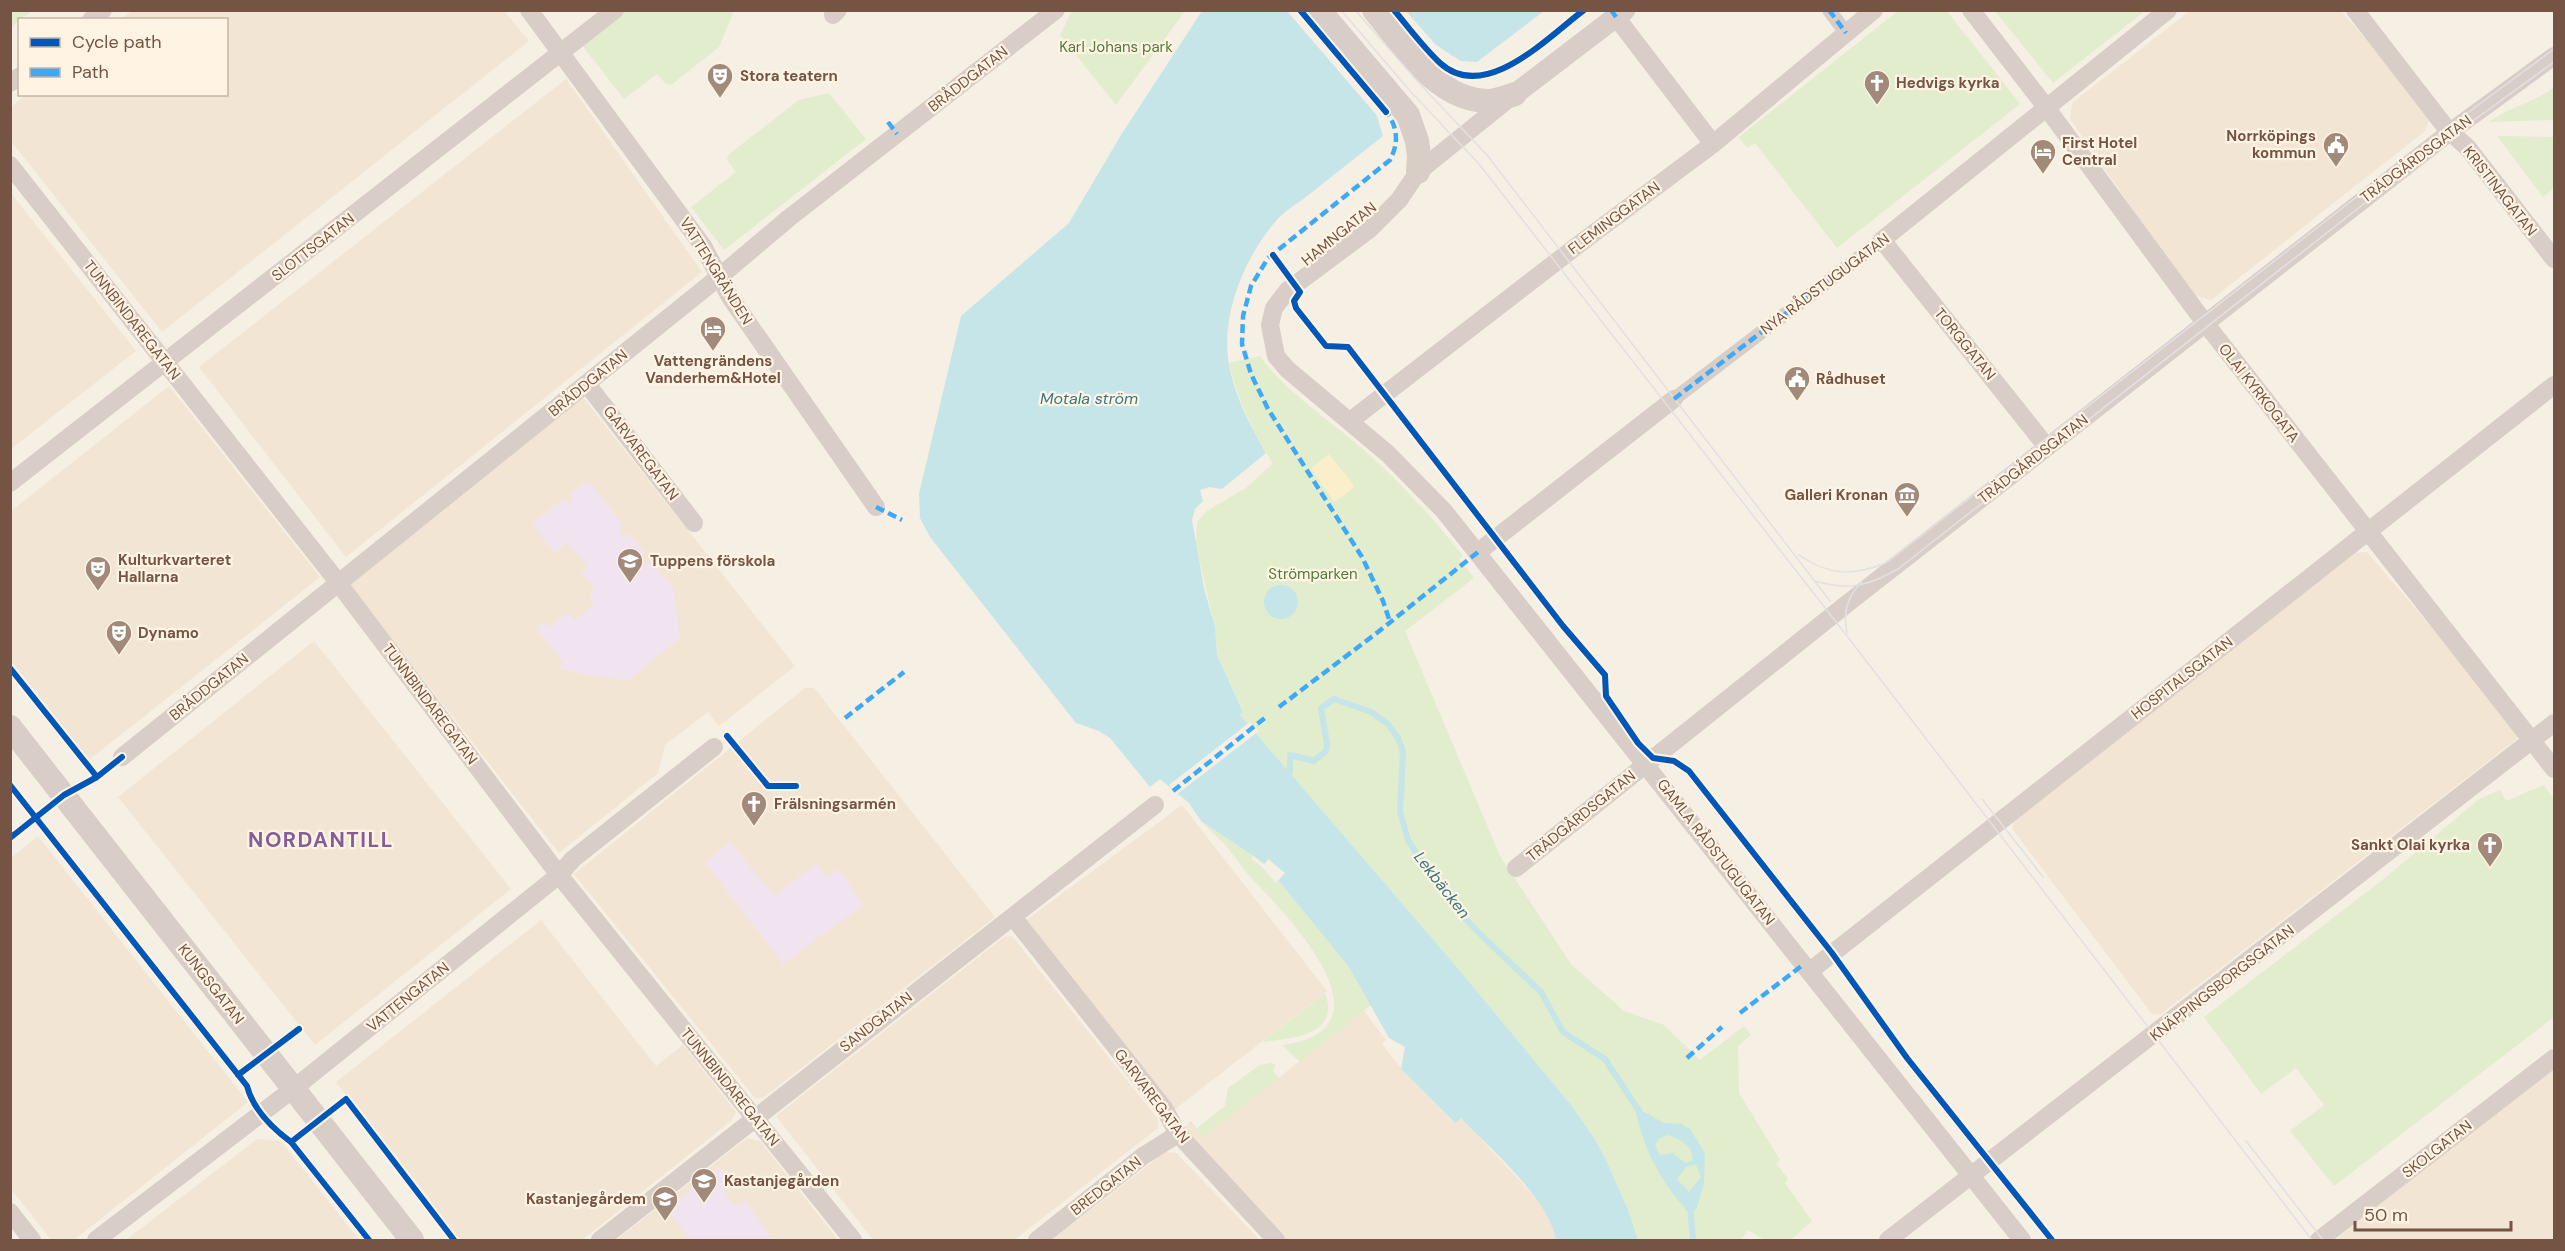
<svg xmlns="http://www.w3.org/2000/svg" width="2565" height="1251" font-family="'DM Sans',sans-serif">
  <style>
    .residential { fill: #f3e5d3 }
    .education { fill: #f2e3f0 }
    .green { fill: #e1edcd }
    .sand { fill: #fbeeca }
    .water { fill: #c5e5e8; fill-rule: evenodd }
    .pier { fill: #f6efe4 }
    .lines { fill: none; stroke-linecap: round; stroke-linejoin: round }
    .stream { stroke: #c5e5e8; stroke-width: 6 }
    .pedestrian { stroke: #d8cec7; stroke-width: 14 }
    .minor { stroke: #d8cec7; stroke-width: 18 }
    .tertiary { stroke: #d8cec7; stroke-width: 21 }
    .secondary { stroke: #d8cec7; stroke-width: 24 }
    .tram { stroke: #e3e0e3; stroke-width: 1.5 }
    .quiet { stroke: #3fa9f5; stroke-width: 4.5; stroke-dasharray: 9 4.5; stroke-linecap: butt }
    .cycleway-casing { stroke: #fff4e4; stroke-width: 10 }
    .cycleway { stroke: #0057b8; stroke-width: 6 }
    .labels { text-anchor: middle; dominant-baseline: central; stroke-width: 4.5; stroke-linejoin: round; paint-order: stroke }
    .park-label { font-size: 15px; fill: #4f7c3a; stroke: #fff4e4 }
    .poi-label { font-size: 15px; font-weight: bold; fill: #755443; stroke: #fff4e4; text-anchor: start }
    .street-label { font-size: 15px; fill: #755443; stroke: #fff4e4 }
    .water-label { font-size: 16px; font-style: italic; fill: #397884; stroke: #fff4e4 }
    .district-label { font-size: 21px; font-weight: bold; letter-spacing: 1.5px; fill: #855e99; stroke: #fff4e4 }
  </style>
  <rect width="100%" height="100%" fill="#f6efe4"/>
  <path class="residential" d="M 2191,10 L 2341,11 L 2432,114 L 2425,131 L 2211,300 L 2192,295 L 2070,119 L 2072,103 Z
    M 132,11 L 504,11 L 529,41 L 162,332 L 11,141 L 11,107 L 26,95 L 226,94 L 226,20 L 121,19 Z
    M 566,79 L 702,272 L 346,557 L 199,367 Z
    M 10,192 L 136,351 L 11,449 L 10,449 Z
    M 169,386 L 320,577 L 89,760 L 11,661 L 11,511 Z
    M 582,396 L 795,666 L 719,726 L 708,712 L 665,745 L 658,773 L 559,853 L 349,584 Z
    M 2367,552 L 2517,727 L 2517,739 L 2161,1014 L 2152,1014 L 2013,830 L 2013,819 L 2351,553 Z
    M 314,641 L 511,889 L 315,1045 L 118,797 Z
    M 805,688 L 814,688 L 995,917 L 763,1098 L 755,1098 L 574,874 Z
    M 1182,805 L 1327,991 L 1174,1110 L 1025,921 Z
    M 38,836 L 248,1102 L 74,1240 L 51,1240 L 11,1189 L 11,858 Z
    M 541,920 L 656,1066 L 683,1045 L 736,1112 L 731,1121 L 582,1240 L 458,1240 L 336,1082 Z
    M 1012,936 L 1158,1119 L 1158,1128 L 1014,1240 L 873,1240 L 776,1116 L 1004,937 Z
    M 1364,1011 L 1386,1040 L 1382,1044 L 1404,1072 L 1454,1123 L 1461,1118 L 1537,1199 L 1551,1223 L 1556,1240 L 1276,1240 L 1178,1134 L 1191,1121 L 1203,1137 Z
    M 2554,1066 L 2554,1240 L 2339,1240 L 2339,1237 Z
    M 747,1138 L 760,1141 L 838,1240 L 616,1240 Z
    M 257,1139 L 281,1141 L 359,1240 L 126,1240 Z
    M 1165,1152 L 1176,1153 L 1260,1240 L 1052,1240 Z"/>
  <path class="education" d="M 583,483 L 592,485 L 624,526 L 619,531 L 624,537 L 629,533 L 646,553 L 641,558 L 646,565 L 651,561 L 674,590 L 680,638 L 628,680 L 592,676 L 558,668 L 564,663 L 535,628 L 544,622 L 549,627 L 568,612 L 574,620 L 594,604 L 590,599 L 593,586 L 581,573 L 587,569 L 586,565 L 567,543 L 554,553 L 532,524 L 563,499 L 568,504 L 574,499 L 570,494 Z
    M 730,841 L 774,896 L 816,864 L 827,877 L 839,869 L 863,905 L 783,964 L 705,863 Z
    M 719,1167 L 729,1181 L 724,1185 L 723,1191 L 733,1204 L 740,1204 L 745,1200 L 772,1240 L 691,1240 L 666,1209 Z"/>
  <path class="green" d="M 13,10 L 32,10 L 32,11 L 11,27 L 11,12 Z
    M 625,11 L 734,11 L 719,47 L 671,85 L 666,84 L 657,74 L 624,99 L 581,44 Z
    M 1072,11 L 1072,10 L 1185,11 L 1116,105 L 1060,35 Z
    M 1898,11 L 1947,11 L 2020,104 L 1837,248 L 1755,143 L 1747,148 L 1739,137 Z
    M 1995,11 L 2145,11 L 2053,83 Z
    M 2554,87 L 2554,120 L 2489,122 C 2510,106 2535,103 2554,87 Z
    M 829,93 L 866,139 L 724,250 L 691,207 L 736,172 L 727,160 L 728,155 L 799,100 Z
    M 2497,136 L 2554,137 L 2554,188 L 2543,197 Z
    M 1260,356 C 1288,395 1330,420 1365,451 C 1401,483 1433,518 1463,556 L 1459,559 L 1474,578 L 1405,631 L 1500,856 L 1571,964 L 1624,1011 L 1664,1025 L 1700,1060 L 1744,1026 L 1751,1035 L 1738,1046 L 1739,1093 L 1780,1160 L 1776,1163 L 1788,1179 L 1785,1183 L 1812,1221 L 1791,1240 L 1765,1240 L 1748,1230 L 1741,1240 L 1638,1240 L 1628,1210 L 1608,1164 L 1596,1141 L 1572,1106 L 1455,965 L 1240,715 L 1243,711 L 1217,655 L 1215,627 L 1196,545 L 1197,522 L 1208,510 L 1246,488 L 1273,463 C 1252,432 1238,400 1229,363 Z
    M 2544,785 L 2554,800 L 2554,1017 L 2334,1186 L 2290,1131 L 2324,1105 L 2296,1068 L 2261,1094 L 2204,1017 L 2385,878 L 2479,799 L 2500,790 L 2506,801 Z
    M 1201,821 L 1264,863 L 1349,967 L 1371,1005 L 1300,1062 L 1282,1045 C 1397,1030 1291,919 1253,880 C 1244,870 1236,858 1227,847 C 1219,838 1209,830 1201,821 Z
    M 1325,993 C 1341,1036 1291,1038 1262,1042 Z
    M 1270,1063 L 1276,1065 L 1273,1071 L 1279,1078 L 1202,1138 L 1196,1129 L 1225,1106 L 1228,1088 L 1260,1065 Z"/>
  <path class="sand" d="M 1329,454 L 1353,484 L 1353,489 L 1334,502 L 1311,468 Z"/>
  <path class="water" d="M 1202,11 L 1544,11 L 1477,62 L 1461,61 L 1446,52 L 1376,113 L 1383,136 C 1359,155 1335,174 1311,193 C 1300,202 1285,210 1276,221 C 1244,258 1220,316 1229,365 C 1235,397 1250,426 1266,453 L 1222,489 L 1209,487 L 1200,490 L 1203,501 L 1195,509 L 1192,520 L 1204,588 L 1215,627 L 1217,655 L 1243,712 L 1240,715 L 1455,965 L 1572,1106 L 1596,1141 L 1608,1164 L 1628,1210 L 1638,1240 L 1556,1240 C 1548,1197 1491,1150 1461,1118 L 1455,1123 L 1401,1069 L 1405,1047 L 1389,1038 L 1349,967 L 1264,863 L 1201,821 L 1189,803 L 1160,779 L 1150,787 L 1110,738 L 1099,731 L 1076,723 L 930,537 L 920,518 L 919,494 L 961,316 L 1069,223 L 1121,135 Z
    M1264 602a17 17 0 1 1 34 0a17 17 0 1 1-34 0Z
    M 1635,1107 L 1664,1123 L 1681,1124 L 1690,1129 L 1705,1153 L 1704,1184 L 1696,1210 L 1687,1211 C 1659,1178 1643,1149 1635,1107 ZM 1667,1135 C 1679,1138 1695,1147 1692,1161 L 1685,1163 L 1673,1153 L 1660,1155 L 1655,1145 L 1659,1139 ZM 1696,1164 L 1701,1177 L 1689,1192 L 1677,1179 L 1686,1167 Z"/>
  <path class="pier" d="M 1287,11 L 1406,11 L 1435,44 L 1451,55 L 1446,56 L 1379,114 L 1379,118 Z
    M 1250,722 L 1259,731 L 1176,795 L 1169,785 Z
    M 1253,856 L 1264,865 L 1268,859 L 1285,873 L 1276,883 L 1261,866 L 1252,859 Z"/>
  <g class="lines">
    <path class="stream" d="M 1290,772 L 1290,755 L 1314,761 L 1326,751 L 1327,744 L 1321,708 L 1334,699 L 1371,712 L 1388,724 L 1398,738 L 1403,752 L 1400,812 L 1408,840 L 1430,874 L 1454,907 L 1481,935 L 1541,992 L 1563,1032 L 1605,1059 L 1639,1111
      M 1690,1205 L 1693,1240"/>
    <path class="pedestrian" d="M 1829,10 L 1846,33
      M 1674,399 L 1882,240"/>
    <path class="minor" d="M 529,10 L 703,246 L 730,297 L 876,507
      M 1971,10 L 2046,107 L 2202,319 L 2554,769
      M 2355,10 L 2447,129 L 2468,148 L 2554,259
      M 833,15 L 838,10
      M 1616,17 L 1713,144
      M 91,20 L 103,10
      M 10,83 L 20,76
      M 1511,97 L 1418,172 L 1399,200 L 1370,229 L 1288,290 L 1274,308 L 1270,325 L 1276,356 L 1287,369 L 1388,454 L 1444,511 L 2022,1240
      M 10,165 L 330,572 L 559,875 L 853,1240
      M 587,384 L 694,523
      M 1350,421 L 1578,245 L 1713,144 L 1874,10
      M 2047,447 L 1882,240 L 2168,10
      M 10,483 L 615,10
      M 1478,552 L 1674,399
      M 122,757 L 719,277 L 789,218 L 1056,10
      M 1516,868 L 1848,603 L 2450,132 L 2554,56
      M 1013,917 L 1164,1108 L 1178,1134 L 1276,1240
      M 1810,971 L 2554,385
      M 10,1212 L 32,1240
      M 96,1240 L 293,1089 L 559,875 L 573,859 L 714,747
      M 600,1240 L 1155,805
      M 1037,1240 L 1143,1156 L 1178,1134
      M 1888,1240 L 2554,723
      M 2319,1240 L 2554,1058"/>
    <path class="tertiary" d="M 1515,94 L 1625,10"/>
    <path class="secondary" d="M 1319,10 L 1408,115 L 1417,141 L 1419,156 L 1418,172
      M 1374,10 C 1403,45 1437,101 1488,101 C 1496,101 1506,97 1515,94
      M 10,727 L 412,1240"/>
    <path class="tram" d="M 1341,10 L 1410,91 L 1479,164 L 1847,636 L 2312,1240
      M 1355,10 L 1419,83 L 1487,155 L 1830,601
      M 1799,555 C 1829,576 1853,576 1886,563 L 2408,157 L 2554,49
      M 1815,581 C 1849,591 1868,586 1898,569 L 2430,152 L 2554,62
      M 1847,633 C 1843,614 1847,596 1862,582
      M 1982,799 L 2043,877
      M 2246,1141 L 2323,1240"/>
    <path class="quiet" d="M 1611,10 L 1616,17
      M 1829,10 L 1846,33
      M 1384,109 C 1397,124 1400,141 1390,160 L 1268,258 L 1251,286 L 1243,316 L 1242,344 L 1251,374 L 1268,409 L 1362,557 L 1383,601 L 1390,622
      M 888,122 L 897,134
      M 1674,399 L 1882,240
      M 876,507 L 902,520
      M 1279,707 L 1378,632 L 1478,552
      M 845,718 L 904,672
      M 1173,791 L 1266,717
      M 1740,1013 L 1804,964
      M 1687,1058 L 1722,1027"/>
    <g class="cycleway-casing">
      <path id="cycleway" d="M 1300,10 L 1386,112
        M 1394,10 C 1409,28 1423,47 1440,63 C 1485,104 1548,37 1584,10
        M 1273,255 L 1300,292 L 1294,301 L 1296,308 L 1326,346 L 1348,347 L 1563,626 L 1605,675 L 1606,696 L 1638,743 L 1653,758 L 1674,761 L 1689,771 L 1832,953 L 1907,1058 L 2052,1240
        M 10,668 L 97,777
        M 727,736 L 768,786 L 796,786
        M 10,785 L 247,1086 C 253,1109 272,1128 291,1142 L 369,1240
        M 10,838 L 64,795 L 97,777 L 122,757
        M 238,1075 L 299,1029
        M 291,1142 L 346,1099 L 454,1240"/>
    </g>
    <use href="#cycleway" class="cycleway"/>
  </g>
  <defs>
    <g id="theatre-pin" transform="scale(1.35)"><path d="M0 17L-7.5 6A9.5 9.5 0 1 1 7.5 6Z" fill="#a28a7b" stroke="#fff4e4"/><path d="M-5-5.5Q0-4 5-5.5V0Q5 5 0 6Q-5 5-5 0ZM-3.3-2.5H-1v1.5H-3.3ZM1-2.5H3.3v1.5H1ZM-2.8 1Q0 5.5 2.8 1Z" fill="#fff"/></g>
    <g id="church-pin" transform="scale(1.35)"><path d="M0 17L-7.5 6A9.5 9.5 0 1 1 7.5 6Z" fill="#a28a7b" stroke="#fff4e4"/><path d="M-1.2-6h2.4v3.5h3.3v2.4h-3.3V6h-2.4V-.1h-3.3v-2.4h3.3Z" fill="#fff"/></g>
    <g id="civic-pin" transform="scale(1.35)"><path d="M0 17L-7.5 6A9.5 9.5 0 1 1 7.5 6Z" fill="#a28a7b" stroke="#fff4e4"/><path d="M-.6-6.5H3V-4.5H.6V-3L4-1V1h2V6H-6V1h2V-1L-.6-3ZM-1.2 2.5V6h2.4V2.5Z" fill="#fff"/></g>
    <g id="hotel-pin" transform="scale(1.35)"><path d="M0 17L-7.5 6A9.5 9.5 0 1 1 7.5 6Z" fill="#a28a7b" stroke="#fff4e4"/><path d="M-6-4.5h1.5V1H6V5H4.5V3h-9V5H-6ZM-4 0a1.8 1.8 0 1 1 3.6 0ZM.5 0V-2.5h3Q6-2.5 6 0Z" fill="#fff"/></g>
    <g id="museum-pin" transform="scale(1.35)"><path d="M0 17L-7.5 6A9.5 9.5 0 1 1 7.5 6Z" fill="#a28a7b" stroke="#fff4e4"/><path d="M0-6L6-3V-2H-6V-3ZM-5-1h2V3h-2ZM-1-1h2V3h-2ZM3-1h2V3H3ZM-6 4H6V6H-6Z" fill="#fff"/></g>
    <g id="school-pin" transform="scale(1.35)"><path d="M0 17L-7.5 6A9.5 9.5 0 1 1 7.5 6Z" fill="#a28a7b" stroke="#fff4e4"/><path d="M0-5L7-2L0 1L-7-2ZM-4 1L0 2.5L4 1V4Q0 6-4 4Z" fill="#fff"/></g>
  </defs>
  <g fill-rule="evenodd">
    <use href="#theatre-pin" x="720" y="76"/>
    <use href="#church-pin" x="1877" y="83"/>
    <use href="#civic-pin" x="2336" y="145"/>
    <use href="#hotel-pin" x="2043" y="152"/>
    <use href="#hotel-pin" x="713" y="329"/>
    <use href="#civic-pin" x="1797" y="379"/>
    <use href="#museum-pin" x="1907" y="495"/>
    <use href="#school-pin" x="630" y="561"/>
    <use href="#theatre-pin" x="98" y="569"/>
    <use href="#theatre-pin" x="119" y="633"/>
    <use href="#church-pin" x="754" y="804"/>
    <use href="#church-pin" x="2490" y="845"/>
    <use href="#school-pin" x="704" y="1181"/>
    <use href="#school-pin" x="665" y="1199"/>
  </g>
  <g class="labels">
    <g class="park-label">
      <text x="1116" y="47">Karl Johans park</text>
      <text x="1313" y="574">Strömparken</text>
    </g>
    <g class="poi-label">
      <text x="740" y="76">Stora teatern</text>
      <text x="1896" y="83">Hedvigs kyrka</text>
      <text x="2316" y="136" text-anchor="end">Norrköpings<tspan x="2316" dy="17">kommun</tspan></text>
      <text x="2062" y="143">First Hotel<tspan x="2062" dy="17">Central</tspan></text>
      <text x="713" y="361" text-anchor="middle">Vattengrändens<tspan x="713" dy="17">Vanderhem&amp;Hotel</tspan></text>
      <text x="1816" y="379">Rådhuset</text>
      <text x="1888" y="495" text-anchor="end">Galleri Kronan</text>
      <text x="118" y="560">Kulturkvarteret<tspan x="118" dy="17">Hallarna</tspan></text>
      <text x="650" y="561">Tuppens förskola</text>
      <text x="138" y="633">Dynamo</text>
      <text x="774" y="804">Frälsningsarmén</text>
      <text x="2470" y="845" text-anchor="end">Sankt Olai kyrka</text>
      <text x="724" y="1181">Kastanjegården</text>
      <text x="646" y="1199" text-anchor="end">Kastanjegårdem</text>
    </g>
    <g class="street-label">
      <text transform="translate(968 79) rotate(-38)">BRÅDDGATAN</text>
      <text transform="translate(2416 159) rotate(-37)">TRÄDGÅRDSGATAN</text>
      <text transform="translate(2500 191) rotate(52)">KRISTINAGATAN</text>
      <text transform="translate(1614 218) rotate(-37)">FLEMINGGATAN</text>
      <text transform="translate(1339 234) rotate(-39)">HAMNGATAN</text>
      <text transform="translate(313 247) rotate(-38)">SLOTTSGATAN</text>
      <text transform="translate(716 271) rotate(58)">VATTENGRÄNDEN</text>
      <text transform="translate(1825 284) rotate(-37)">NYA RÅDSTUGUGATAN</text>
      <text transform="translate(132 320) rotate(52)">TUNNBINDAREGATAN</text>
      <text transform="translate(1965 344) rotate(51)">TORGGATAN</text>
      <text transform="translate(588 383) rotate(-39)">BRÅDDGATAN</text>
      <text transform="translate(2259 393) rotate(52)">OLAI KYRKOGATA</text>
      <text transform="translate(641 453) rotate(53)">GARVAREGATAN</text>
      <text transform="translate(2033 459) rotate(-38)">TRÄDGÅRDSGATAN</text>
      <text transform="translate(2182 678) rotate(-38)">HOSPITALSGATAN</text>
      <text transform="translate(209 687) rotate(-39)">BRÅDDGATAN</text>
      <text transform="translate(430 704) rotate(53)">TUNNBINDAREGATAN</text>
      <text transform="translate(1581 816) rotate(-39)">TRÄDGÅRDSGATAN</text>
      <text transform="translate(1716 852) rotate(52)">GAMLA RÅDSTUGUGATAN</text>
      <text transform="translate(2222 983) rotate(-38)">KNÄPPINGSBORGSGATAN</text>
      <text transform="translate(211 984) rotate(52)">KUNGSGATAN</text>
      <text transform="translate(408 997) rotate(-39)">VATTENGATAN</text>
      <text transform="translate(876 1022) rotate(-38)">SANDGATAN</text>
      <text transform="translate(730 1087) rotate(51)">TUNNBINDAREGATAN</text>
      <text transform="translate(1152 1096) rotate(53)">GARVAREGATAN</text>
      <text transform="translate(2437 1149) rotate(-38)">SKOLGATAN</text>
      <text transform="translate(1106 1186) rotate(-38)">BREDGATAN</text>
    </g>
    <g class="water-label">
      <text x="1089" y="398">Motala ström</text>
      <text transform="translate(1442 885) rotate(52)">Lekbäcken</text>
    </g>
    <g class="district-label">
      <text x="321" y="840">NORDANTILL</text>
    </g>
  </g>
  <rect width="2565" height="1251" fill="none" stroke="#755443" stroke-width="24"/>
  <rect x="18" y="18" width="210" height="78" fill="#fff4e4" stroke="#c8b4a4" stroke-width="1.5"/>
  <rect x="30" y="38" width="30" height="9" fill="#0057b8" stroke="#c8b4a4" stroke-width="1.5"/>
  <text x="72" y="48" font-size="18" fill="#755443">Cycle path</text>
  <rect x="30" y="68" width="30" height="9" fill="#3fa9f5" stroke="#c8b4a4" stroke-width="1.5"/>
  <text x="72" y="78" font-size="18" fill="#755443">Path</text>
  <path d="M2355 1221v9h156v-9" fill="none" stroke="#755443" stroke-width="3"/>
  <text x="2364" y="1221" font-size="18" fill="#755443" stroke="#fff4e4" stroke-width="4.5" paint-order="stroke">50 m</text>
</svg>
